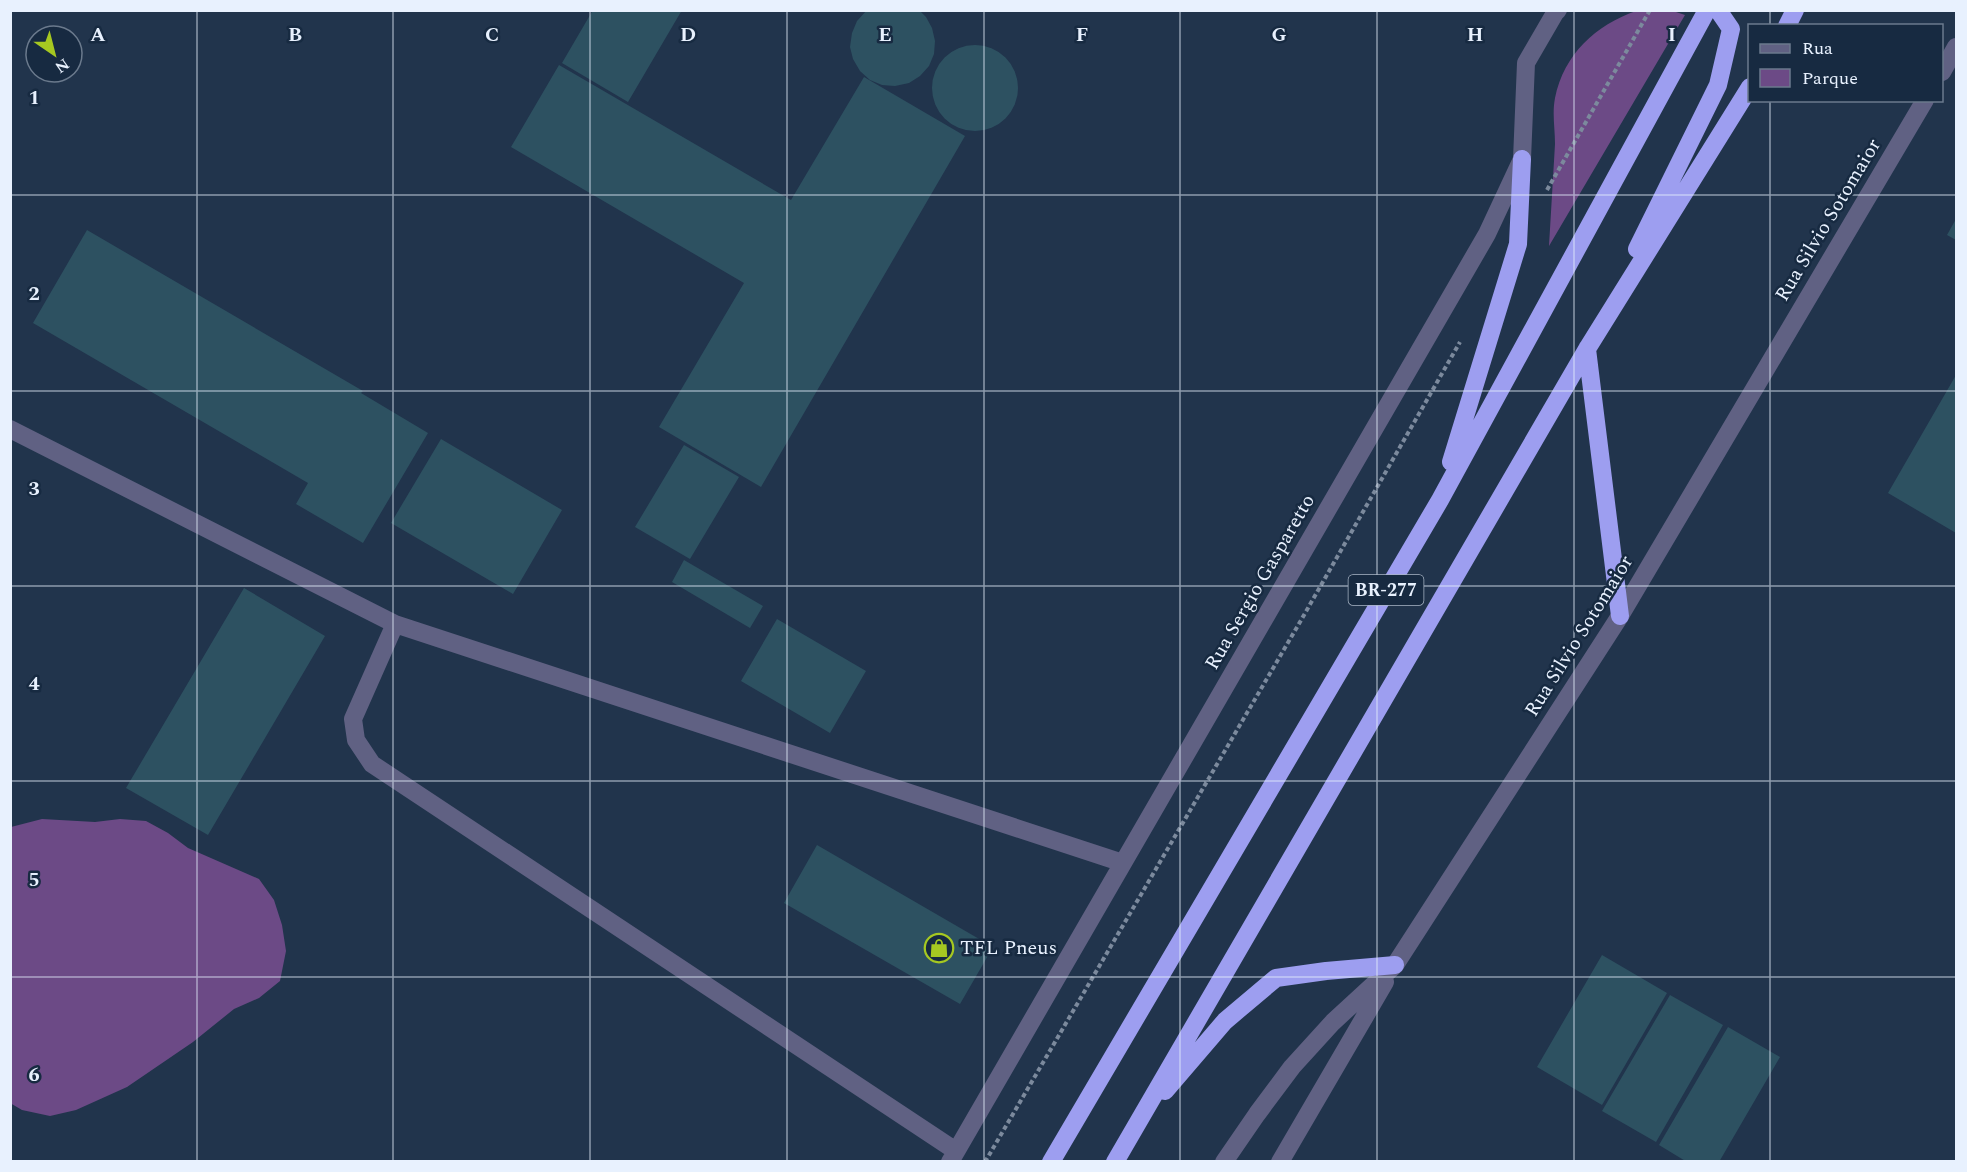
<svg xmlns="http://www.w3.org/2000/svg" width="1967" height="1172" font-family="Spectral,serif">
  <style>
    .green { fill: #6c4a86 }
    .building { fill: #2d5161 }
    .lines { fill: none; stroke-linecap: round; stroke-linejoin: round }
    .path { stroke: #7c8a9d; stroke-width: 4; stroke-dasharray: 4.5 3; stroke-linecap: butt }
    .minor { stroke: #606183; stroke-width: 18 }
    .highway { stroke: #9d9ef0; stroke-width: 18 }
    .grid { fill: none; stroke: #e8f1fe; stroke-width: 1.5; stroke-opacity: 0.55 }
    .labels { text-anchor: middle; dominant-baseline: central; stroke-width: 5; stroke-linejoin: round; paint-order: stroke }
    .shield { fill: #172a41; stroke: #a9b5c5; stroke-width: 1.5 }
    .shield-label { font-size: 18px; font-weight: bold; fill: #e8f1fe }
    .street-label { font-size: 20px; fill: #e8f1fe; stroke: #172a41 }
    .poi-label { font-size: 20px; fill: #e8f1fe; stroke: #172a41; text-anchor: start }
    .grid-label { font-size: 20px; text-anchor: middle; font-weight: bold; fill: #e8f1fe; stroke: #172a41; stroke-width: 5; stroke-linejoin: round; paint-order: stroke }
  </style>
  <rect width="100%" height="100%" fill="#21344c"/>
  <path class="green" d="M 1636,11 L 1673,11 L 1685,15 L 1549,246 C 1551,212 1553,178 1555,144 C 1555,128 1552,114 1555,98 C 1564,54 1596,25 1636,11 Z
    M 42,819 L 95,822 L 120,819 L 146,821 L 168,833 L 188,848 L 259,879 L 274,900 L 282,925 L 286,951 L 280,981 L 259,998 L 234,1009 L 193,1042 L 127,1087 L 76,1110 L 50,1116 L 22,1110 L 10,1103 L 11,827 Z"/>
  <path class="building" d="M 593,10 L 682,10 L 628,102 L 562,63 Z
    M 867,10 L 919,10 L 926,17 L 932,28 L 935,41 L 934,54 L 929,66 L 920,76 L 909,83 L 895,86 L 882,85 L 870,80 L 860,71 L 853,59 L 850,47 L 852,33 L 857,21 Z
    M932 88a43 43 0 1 1 86 0a43 43 0 1 1-86 0Z
    M 559,65 L 791,200 L 864,77 L 965,136 L 761,487 L 659,427 L 744,283 L 511,147 Z
    M 1956,219 L 1956,240 L 1947,235 Z
    M 87,230 L 363,391 L 361,393 L 428,433 L 363,543 L 296,504 L 308,483 L 33,323 Z
    M 1956,375 L 1956,533 L 1888,493 Z
    M 441,439 L 562,510 L 513,594 L 391,523 Z
    M 684,445 L 739,477 L 690,559 L 635,527 Z
    M 684,560 L 763,606 L 750,628 L 672,582 Z
    M 244,588 L 325,636 L 208,835 L 126,788 Z
    M 777,619 L 866,671 L 830,733 L 741,681 Z
    M 817,845 L 993,947 L 960,1004 L 784,903 Z
    M 1602,955 L 1667,993 L 1602,1105 L 1537,1067 Z
    M 1670,995 L 1723,1025 L 1656,1142 L 1602,1111 Z
    M 1728,1027 L 1780,1057 L 1719,1162 L 1687,1162 L 1659,1145 Z"/>
  <g class="lines">
    <path class="path" d="M 1547,190 L 1650,10
      M 985,1162 L 1300,622 L 1460,342"/>
    <path class="minor" d="M 1942,72 L 1956,47
      M 10,429 L 395,624 L 1123,863
      M 395,624 L 353,719 L 356,740 L 372,764 L 956,1151
      M 950,1162 L 1487,234 L 1522,159 L 1526,63 L 1555,13 L 1558,10
      M 1224,1162 L 1257,1114 L 1292,1067 L 1333,1022 L 1395,965 L 1620,616 L 1925,100
      M 1280,1162 L 1385,982"/>
    <path class="highway" d="M 1787,26 L 1795,10
      M 1637,249 L 1718,85 L 1731,29 L 1718,10
      M 1588,347 L 1587,349 L 1620,616
      M 1451,462 L 1518,244 L 1522,159
      M 1165,1091 L 1225,1021 L 1276,978 L 1326,971 L 1395,965
      M 1051,1162 L 1440,500 L 1707,10
      M 1115,1162 L 1587,349 L 1750,87"/>
  </g>
  <path class="grid" d="M 197,10 L 197,1162M 393,10 L 393,1162M 590,10 L 590,1162M 787,10 L 787,1162M 984,10 L 984,1162M 1180,10 L 1180,1162M 1377,10 L 1377,1162M 1574,10 L 1574,1162M 1770,10 L 1770,26M 1770,100 L 1770,1162M 10,195 L 1956,195M 10,391 L 1956,391M 10,586 L 1956,586M 10,781 L 1956,781M 10,977 L 1956,977"/>
  <defs>
    <g id="shop-ring" transform="scale(1.5)"><circle r="9.5" fill="#172a41" stroke="#a6c821" stroke-width="1.5"/><path d="M-5-2.5h2.3a2.7 3.5 0 0 1 5.4 0H5L5.5 6h-11ZM-1.5-2.5h3a1.5 2.3 0 0 0-3 0Z" fill="#a6c821"/></g>
  </defs>
  <g fill-rule="evenodd">
    <use href="#shop-ring" x="939" y="948"/>
  </g>
  <g class="labels">
    <rect class="shield" x="1348.5" y="575" width="75" height="30" rx="4.5"/>
    <g class="shield-label">
      <text x="1386" y="590">BR-277</text>
    </g>
    <g class="street-label">
      <text transform="translate(1828 220) rotate(-59)">Rua Silvio Sotomaior</text>
      <text transform="translate(1260 582) rotate(-60)">Rua Sergio Gasparetto</text>
      <text transform="translate(1579 636) rotate(-58)">Rua Silvio Sotomaior</text>
    </g>
    <g class="poi-label">
      <text x="960" y="948">TFL Pneus</text>
    </g>
  </g>
  <g class="grid-label">
    <text x="98" y="41">A</text>
    <text x="295" y="41">B</text>
    <text x="492" y="41">C</text>
    <text x="688" y="41">D</text>
    <text x="885" y="41">E</text>
    <text x="1082" y="41">F</text>
    <text x="1279" y="41">G</text>
    <text x="1475" y="41">H</text>
    <text x="1672" y="41">I</text>
    <text x="34" y="104">1</text>
    <text x="34" y="300">2</text>
    <text x="34" y="495">3</text>
    <text x="34" y="690">4</text>
    <text x="34" y="886">5</text>
    <text x="34" y="1081">6</text>
  </g>
  <rect width="1967" height="1172" fill="none" stroke="#e8f1fe" stroke-width="24"/>
  <rect x="1748" y="24" width="195" height="78" fill="#172a41" stroke="#6b7a8d" stroke-width="1.5"/>
  <rect x="1760" y="44" width="30" height="9" fill="#606183" stroke="#6b7a8d" stroke-width="1.5"/>
  <text x="1802" y="54" font-size="18" fill="#e8f1fe">Rua</text>
  <rect x="1760" y="69" width="30" height="18" fill="#6c4a86" stroke="#6b7a8d" stroke-width="1.5"/>
  <text x="1802" y="84" font-size="18" fill="#e8f1fe">Parque</text>
  <g transform="translate(54 54) rotate(145)"><circle r="28" fill="#172a41" stroke="#6b7a8d" stroke-width="1.5"/>
  <path d="M0-4.5L10 22L0 15L-10 22Z" fill="#a6c821"/>
  <text y="-9" font-size="16" font-weight="bold" text-anchor="middle" fill="#e8f1fe">N</text>
  </g>
</svg>
